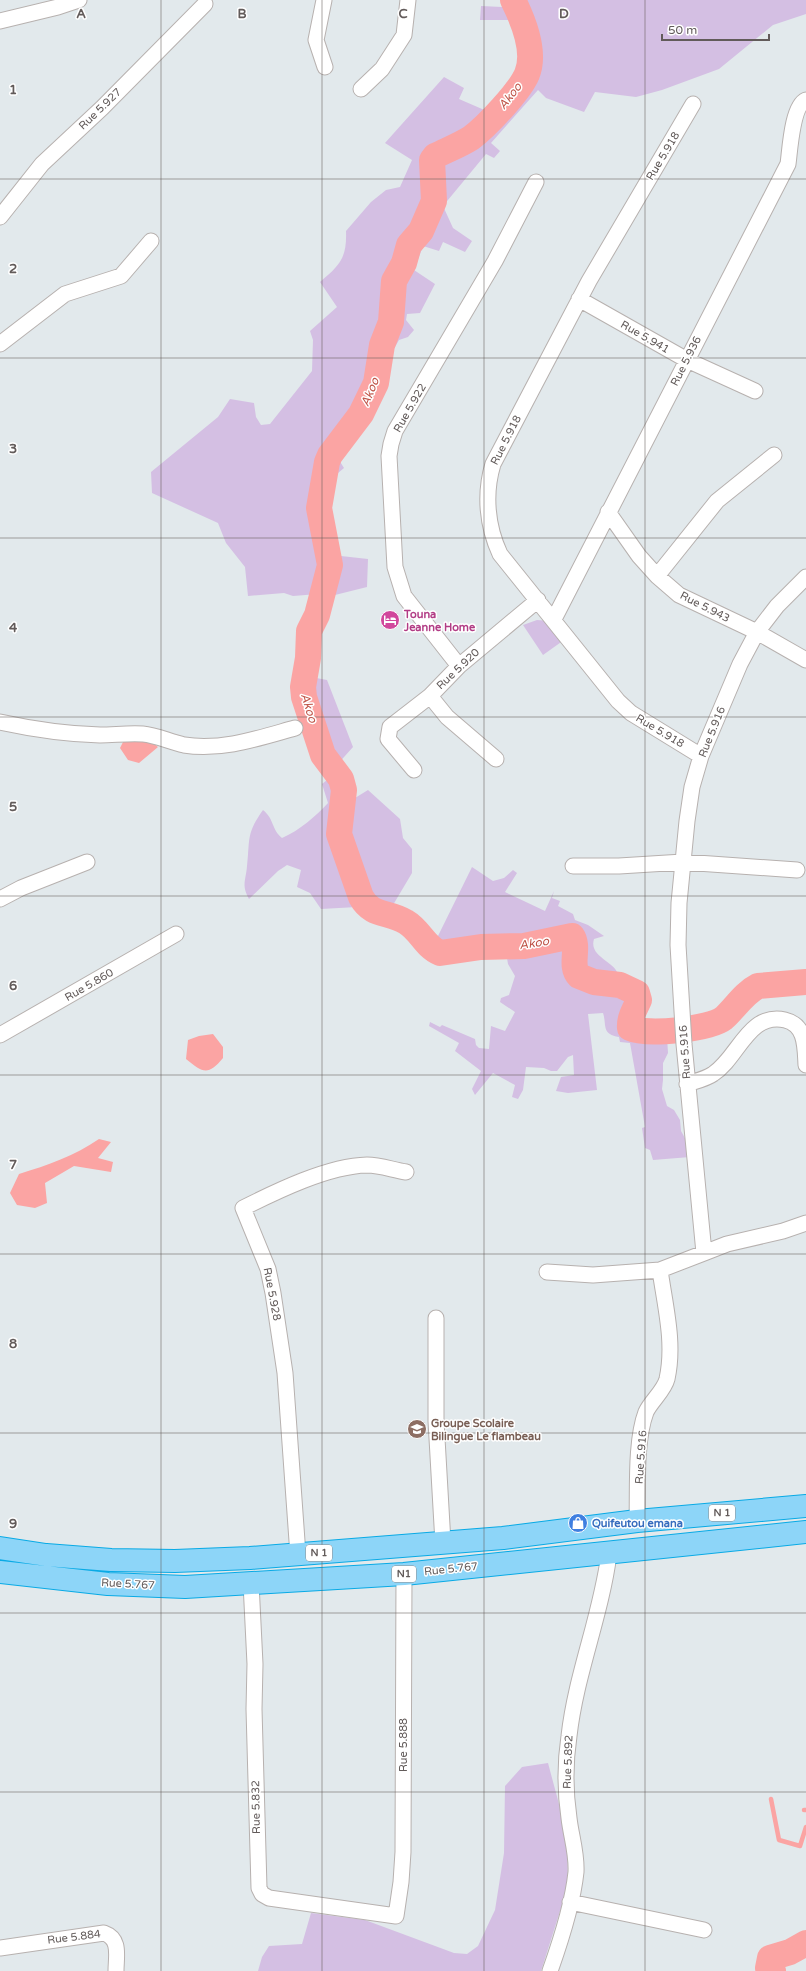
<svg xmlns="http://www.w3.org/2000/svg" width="806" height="1971" font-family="'Varela Round',sans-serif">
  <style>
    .green { fill: #d4bfe3 }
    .water { fill: #fba4a3 }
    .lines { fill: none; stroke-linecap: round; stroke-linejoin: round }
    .stream { stroke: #fba4a3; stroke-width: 4.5 }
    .river { stroke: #fba4a3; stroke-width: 26 }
    .street-casing { stroke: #b7b1af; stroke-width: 17 }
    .highway-casing { stroke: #09aae5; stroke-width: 24 }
    .street { stroke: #fff; stroke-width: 15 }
    .highway { stroke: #8dd5f8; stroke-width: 22 }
    .grid { fill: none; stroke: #625b5a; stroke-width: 1; stroke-opacity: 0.55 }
    .labels { text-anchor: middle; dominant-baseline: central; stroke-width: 3; stroke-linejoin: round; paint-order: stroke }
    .shield { fill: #fff; stroke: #918c8c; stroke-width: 1 }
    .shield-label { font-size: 10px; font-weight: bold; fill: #625b5a }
    .street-label { font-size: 11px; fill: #625b5a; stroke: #fff }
    .hotel-label { font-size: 11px; font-weight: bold; fill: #b23c85; stroke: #fff; text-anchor: start }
    .education-label { font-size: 11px; font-weight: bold; fill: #785e54; stroke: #fff; text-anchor: start }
    .shop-label { font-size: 11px; font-weight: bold; fill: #366cbe; stroke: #fff; text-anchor: start }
    .water-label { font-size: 12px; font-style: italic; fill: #be5246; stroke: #fff }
    .grid-label { font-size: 13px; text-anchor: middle; font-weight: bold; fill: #625b5a; stroke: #fff; stroke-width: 3; stroke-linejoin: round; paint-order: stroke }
  </style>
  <rect width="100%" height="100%" fill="#e2e9ec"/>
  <path class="green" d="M 501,0 L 806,0 L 806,14 L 773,25 L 719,69 L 662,90 L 636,97 L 595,92 L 584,112 L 546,98 L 538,90 L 491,143 L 500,151 L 494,158 L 486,154 L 443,206 L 453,228 L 472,241 L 465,252 L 443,242 L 439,251 L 423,246 L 414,270 L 435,284 L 420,313 L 407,314 L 406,320 L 414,330 L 408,337 L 399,340 L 388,359 L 385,375 L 376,400 L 354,436 L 351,436 L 339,460 L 344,468 L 338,473 L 334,473 L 329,480 L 327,489 L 334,494 L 331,504 L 322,505 L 329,549 L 332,555 L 368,559 L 367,587 L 327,597 L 313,640 L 311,677 L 327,680 L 353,747 L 336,766 L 337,771 L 355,798 L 368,790 L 400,819 L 403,838 L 412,849 L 412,873 L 393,905 L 321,909 L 310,893 L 297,887 L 301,870 L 287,865 L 278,871 L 249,899 C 241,885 246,880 247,866 C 250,839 246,834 263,810 C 275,820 271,829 282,838 C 300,830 315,817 328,803 L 322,784 L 332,776 L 331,772 C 314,745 302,722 301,688 C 301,679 301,672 304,664 L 307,613 L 316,612 L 318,594 L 293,596 L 284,593 L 248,596 L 245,567 L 226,543 L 218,523 L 152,493 L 151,472 L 218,417 L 230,399 L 254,403 L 256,417 L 261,425 L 270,424 L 312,371 L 313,340 L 310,331 L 337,307 L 320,282 C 340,265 347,258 346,231 L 371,202 L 386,190 L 400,187 L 412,160 L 385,143 L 444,77 L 464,88 L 459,99 L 489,112 L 507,82 L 519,81 L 523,51 L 512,20 L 480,20 L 481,6 L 502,7 Z
    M 537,620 L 550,621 L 564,640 L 543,655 L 523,625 Z
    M 472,867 L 493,881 L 504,878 L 513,870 L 517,873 L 505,892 L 545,911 L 554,891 L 552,898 L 560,901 L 558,906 L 573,914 L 575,920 L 588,925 L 604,936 L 594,939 C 588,958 619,962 618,977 C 605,980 593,978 582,971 C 577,959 586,941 574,932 L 528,942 L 499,941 L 452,945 L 438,942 L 437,938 Z
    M 560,942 L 564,942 C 571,979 574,980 610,990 C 616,991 623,992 627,997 C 634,1006 622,1022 626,1033 L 639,1036 L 667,1037 L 668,1053 L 663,1063 L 663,1080 L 662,1089 L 667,1106 L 674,1110 L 680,1120 L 681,1131 L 686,1140 L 690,1157 L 653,1160 L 650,1150 L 645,1148 L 642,1128 L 645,1127 L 630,1043 L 620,1042 L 619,1037 C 601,1034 607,1025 603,1013 L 588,1014 L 597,1090 L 568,1093 L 556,1091 L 561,1077 L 574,1075 L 573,1055 L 568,1057 L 557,1071 L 551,1071 L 544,1068 L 526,1067 L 523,1090 L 518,1099 L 512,1097 L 515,1085 L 493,1073 L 475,1095 L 472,1089 L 481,1071 L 455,1051 L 459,1043 L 429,1026 L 430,1022 L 440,1027 L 442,1025 L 475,1039 L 476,1045 L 479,1048 L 489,1049 L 491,1026 L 505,1031 L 515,1012 L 500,1002 L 501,998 L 509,995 L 515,976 L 508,964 L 507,958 L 499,956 L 497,950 L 517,950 Z
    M 548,1763 L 567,1834 L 568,1886 L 541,1971 L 258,1971 L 262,1957 L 269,1946 L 302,1944 L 311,1913 L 365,1920 L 454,1953 L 467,1954 L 478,1946 L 495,1910 L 504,1853 L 505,1786 L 522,1767 Z"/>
  <path class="water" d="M 126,736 L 147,738 L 158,747 L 139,763 L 128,760 L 120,748 Z
    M 213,1034 L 223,1047 L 223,1058 C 208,1076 203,1073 186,1059 L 188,1040 L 199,1036 Z
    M 99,1139 L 111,1142 L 98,1158 L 113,1162 L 111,1172 L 74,1166 L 45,1183 L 47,1203 L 35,1208 L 17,1205 L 10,1193 L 19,1174 C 48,1165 74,1156 99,1139 Z"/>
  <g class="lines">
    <path class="stream" d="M 771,1799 L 779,1840 L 800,1846 L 806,1827
      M 804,1810 L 806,1810"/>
    <path class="river" d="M 513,0 C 523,20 536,52 527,74 C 520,91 486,127 471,138 C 460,145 447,150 435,156 L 432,160 L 434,201 L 421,231 L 409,245 L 404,263 L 394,281 L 391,322 L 382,345 L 376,383 L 361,414 L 330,455 L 327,462 L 319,508 L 330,565 L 317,615 L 309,631 L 308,658 L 303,687 L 304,697 L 323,755 L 341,779 L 344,790 L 339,834 L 361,897 C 372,917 388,911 406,922 C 420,930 425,947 440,953 L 481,947 L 524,946 L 572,936 C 580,947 569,966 579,976 L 594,982 L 620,985 L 637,993 L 639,1000 C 635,1009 629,1018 630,1028 C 647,1036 710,1029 724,1018 C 735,1008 744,993 758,986 L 806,982
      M 773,1971 L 768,1968 L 770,1958 L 790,1952 L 806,1943"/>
    <g class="street-casing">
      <path id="street" d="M 324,0 L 316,40 L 325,67
        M 0,21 L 58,7 L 79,0
        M 361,89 L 382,69 L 404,35 L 408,0
        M 693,104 L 589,281 L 493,464 C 484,494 487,526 500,554 L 618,701 L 631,713 L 701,756
        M 0,217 L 42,164 L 102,108 L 205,4
        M 579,299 L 687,360 L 755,391
        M 0,344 L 65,294 L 121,276 L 151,241
        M 608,512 L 639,556 L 657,576 L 679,595 L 757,632 L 806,660
        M 657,576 L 717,501 L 774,455
        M 554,619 L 788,164 C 790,150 792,106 806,100
        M 459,666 L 404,596 L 395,567 L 389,456 L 391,444 L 395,431 L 495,261 L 536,182
        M 0,722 C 32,729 67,734 100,735 C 114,735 128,733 143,734 C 156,735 170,742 184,745 C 222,751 259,738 295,728
        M 496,759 L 447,717 L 430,696 L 459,666 L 538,600
        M 414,770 L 388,739 L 390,727 L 430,696
        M 573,866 L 619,866 L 683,862 L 797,870
        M 0,899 L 21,888 L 87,862
        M 0,1035 L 176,934
        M 687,1084 C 696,1081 706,1079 713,1074 C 739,1057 748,1012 785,1020 C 806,1025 805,1047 806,1065
        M 704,1253 L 727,1244 L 783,1231 L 806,1223
        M 547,1272 L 593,1275 L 660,1270
        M 436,1318 L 436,1421 L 443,1543
        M 637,1521 C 638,1490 635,1441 646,1412 C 651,1401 664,1391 667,1379 C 675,1343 665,1306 660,1270 L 704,1253 L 684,1044 L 678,945 L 679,903 L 687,821 L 692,787 L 701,756 L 740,664 L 757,632 L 777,606 L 806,577
        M 298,1555 L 285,1373 L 273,1293 L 268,1269 L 243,1208 C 277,1191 328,1166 367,1165 C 380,1165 393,1170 406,1172
        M 251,1583 L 255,1664 L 254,1709 L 259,1888 L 262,1894 L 269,1898 L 396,1916 L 401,1882 L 403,1852 L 404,1574
        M 570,1902 L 704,1930
        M 0,1948 L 104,1933 C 121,1939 116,1956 116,1971
        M 550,1971 C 560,1943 573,1901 576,1872 C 577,1853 571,1836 569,1818 C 565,1791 565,1763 569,1736 C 576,1674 601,1616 609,1554"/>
    </g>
    <g class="highway-casing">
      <path id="highway" d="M 0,1548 L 46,1555 L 111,1560 L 175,1561 L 250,1558 L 503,1538 L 637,1521 L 806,1506
        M 0,1572 L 108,1584 L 185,1587 L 404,1574 L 806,1532"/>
    </g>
    <use href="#street" class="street"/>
    <use href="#highway" class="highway"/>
  </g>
  <path class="grid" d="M 161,0 L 161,1971M 322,0 L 322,1971M 484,0 L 484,1971M 645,0 L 645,1971M 0,179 L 806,179M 0,358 L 806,358M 0,538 L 806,538M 0,717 L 806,717M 0,896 L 806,896M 0,1075 L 806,1075M 0,1254 L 806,1254M 0,1433 L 806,1433M 0,1613 L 806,1613M 0,1792 L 806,1792"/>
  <defs>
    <g id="hotel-disc" transform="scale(1)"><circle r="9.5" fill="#d1479c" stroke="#fff"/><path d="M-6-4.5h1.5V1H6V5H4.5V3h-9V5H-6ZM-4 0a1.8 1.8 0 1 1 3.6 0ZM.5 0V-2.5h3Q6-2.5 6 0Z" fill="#fff"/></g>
    <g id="school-disc" transform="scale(1)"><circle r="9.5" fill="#8d6e63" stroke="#fff"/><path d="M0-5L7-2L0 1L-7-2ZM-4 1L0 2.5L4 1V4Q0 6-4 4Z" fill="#fff"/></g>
    <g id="shop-disc" transform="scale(1)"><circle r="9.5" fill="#3f7fe0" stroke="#fff"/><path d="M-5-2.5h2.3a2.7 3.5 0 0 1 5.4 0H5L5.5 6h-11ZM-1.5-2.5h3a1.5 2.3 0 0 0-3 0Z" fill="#fff"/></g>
  </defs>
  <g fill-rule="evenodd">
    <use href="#hotel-disc" x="390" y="620"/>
    <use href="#school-disc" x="417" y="1429"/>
    <use href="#shop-disc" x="578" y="1523"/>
  </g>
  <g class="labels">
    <g class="shield">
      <rect x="709" y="1505" width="26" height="16" rx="3"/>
      <rect x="306" y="1545" width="26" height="16" rx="3"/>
      <rect x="392" y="1566" width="24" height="16" rx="3"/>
    </g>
    <g class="shield-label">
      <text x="722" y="1513">N 1</text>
      <text x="319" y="1553">N 1</text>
      <text x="404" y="1574">N1</text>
    </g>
    <g class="street-label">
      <text transform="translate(100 109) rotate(-44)">Rue 5.927</text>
      <text transform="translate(663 156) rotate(-59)">Rue 5.918</text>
      <text transform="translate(645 337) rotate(30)">Rue 5.941</text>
      <text transform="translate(686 361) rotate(-63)">Rue 5.936</text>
      <text transform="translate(410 408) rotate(-60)">Rue 5.922</text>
      <text transform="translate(506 440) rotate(-63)">Rue 5.918</text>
      <text transform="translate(705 607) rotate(27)">Rue 5.943</text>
      <text transform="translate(458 669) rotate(-43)">Rue 5.920</text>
      <text transform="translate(660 731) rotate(31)">Rue 5.918</text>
      <text transform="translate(712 732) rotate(-68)">Rue 5.916</text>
      <text transform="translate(89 985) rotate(-30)">Rue 5.860</text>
      <text transform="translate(685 1052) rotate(-94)">Rue 5.916</text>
      <text transform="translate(272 1294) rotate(79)">Rue 5.928</text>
      <text transform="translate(641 1457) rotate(-86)">Rue 5.916</text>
      <text transform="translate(451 1569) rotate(-6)">Rue 5.767</text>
      <text transform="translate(128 1584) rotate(3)">Rue 5.767</text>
      <text transform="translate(403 1745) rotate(-90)">Rue 5.888</text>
      <text transform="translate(568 1762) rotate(-88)">Rue 5.892</text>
      <text transform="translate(256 1807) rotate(-91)">Rue 5.832</text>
      <text transform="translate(74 1937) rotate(-7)">Rue 5.884</text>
    </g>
    <g class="hotel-label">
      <text x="404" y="614">Touna<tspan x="404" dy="13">Jeanne Home</tspan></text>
    </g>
    <g class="education-label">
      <text x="431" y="1423">Groupe Scolaire<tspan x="431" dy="13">Bilingue Le flambeau</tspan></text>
    </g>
    <g class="shop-label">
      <text x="592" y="1523">Quifeutou emana</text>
    </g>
    <g class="water-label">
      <text transform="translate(510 96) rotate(-52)">Akoo</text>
      <text transform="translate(370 392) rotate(-68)">Akoo</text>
      <text transform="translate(309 708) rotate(73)">Akoo</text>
      <text transform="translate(534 943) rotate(-9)">Akoo</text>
    </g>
  </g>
  <g class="grid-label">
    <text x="81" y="18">A</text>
    <text x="242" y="18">B</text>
    <text x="403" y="18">C</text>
    <text x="564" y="18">D</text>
    <text x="13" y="94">1</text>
    <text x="13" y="273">2</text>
    <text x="13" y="453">3</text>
    <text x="13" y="632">4</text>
    <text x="13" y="811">5</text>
    <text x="13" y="990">6</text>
    <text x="13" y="1169">7</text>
    <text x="13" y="1348">8</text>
    <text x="13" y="1528">9</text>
  </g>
  <path d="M662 34v6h107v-6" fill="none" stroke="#625b5a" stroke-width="2"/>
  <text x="668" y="34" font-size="12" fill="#625b5a" stroke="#ffffff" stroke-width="3" paint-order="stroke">50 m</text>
</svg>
